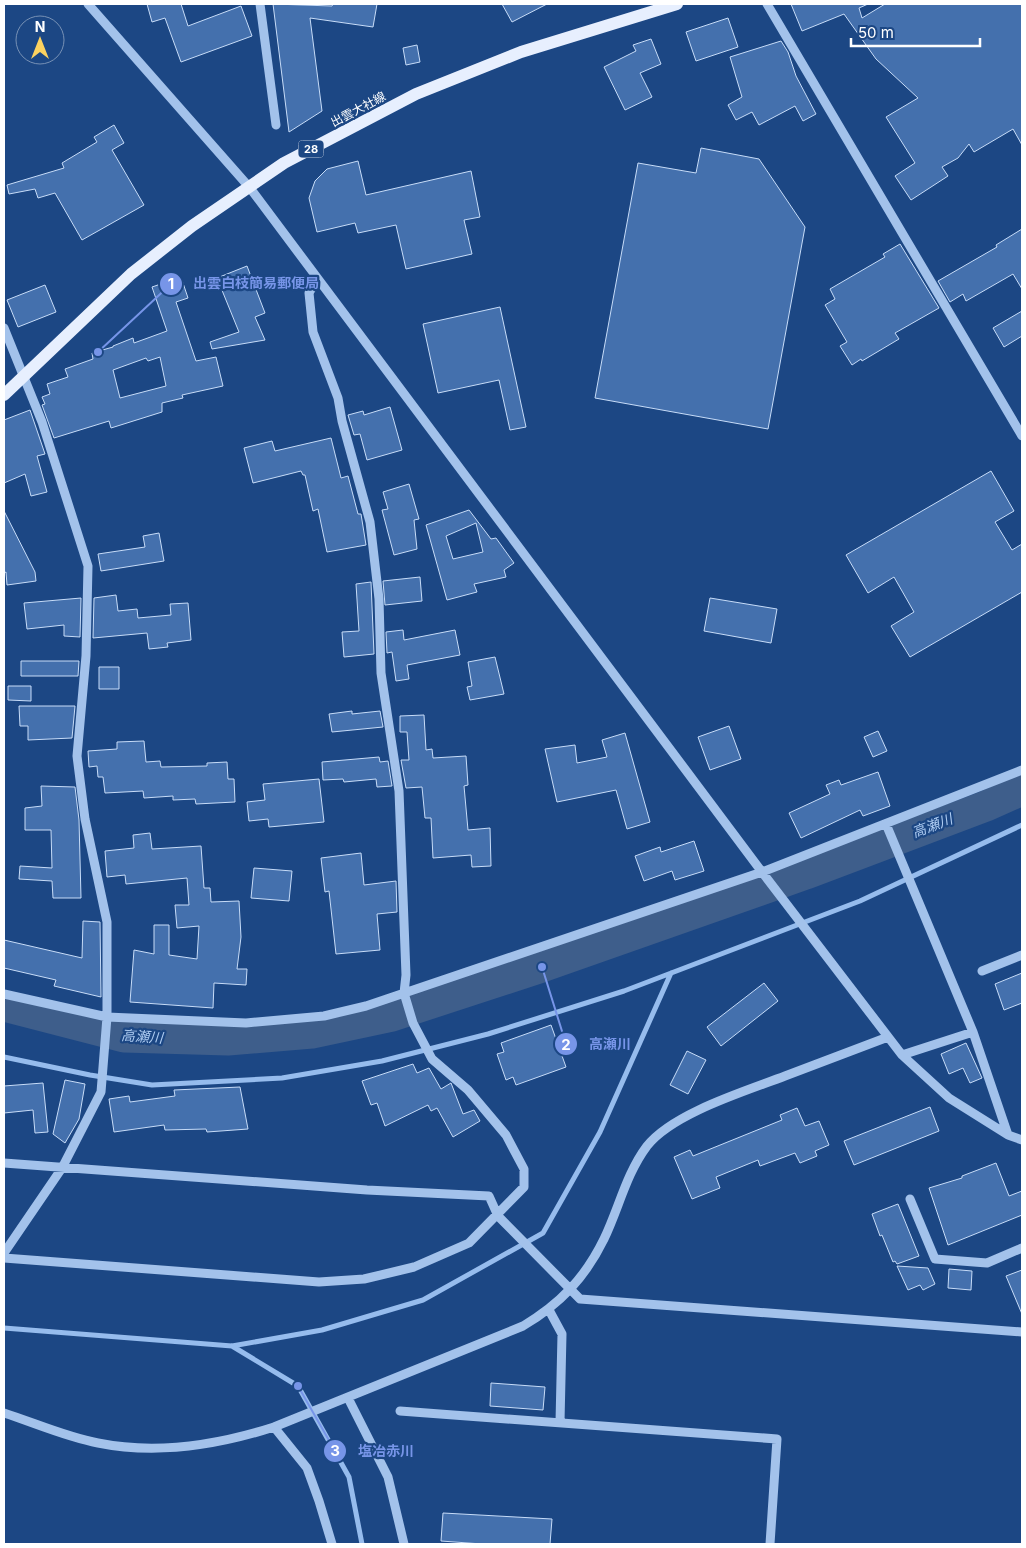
<svg xmlns="http://www.w3.org/2000/svg" width="1026" height="1548" font-family="Inter,'Noto Sans JP',sans-serif">
  <style>
    .lines { fill: none; stroke-linecap: round; stroke-linejoin: round }
    .stream { stroke: #96bced; stroke-width: 5 }
    .river { stroke: #3e5e8b; stroke-width: 31 }
    .building { fill: #4470ad; stroke: #c7dcf8; fill-rule: evenodd }
    .minor { stroke: #a3c2eb; stroke-width: 9 }
    .major { stroke: #e7effe; stroke-width: 12 }
    .labels { text-anchor: middle; dominant-baseline: central; stroke-width: 4.5; stroke-linejoin: round; paint-order: stroke }
    .shield { fill: #1c4784; stroke: #bbc8da; stroke-width: 1 }
    .shield-label { font-size: 11px; font-weight: bold; fill: #fff }
    .street-label { font-size: 12px; fill: #fff; stroke: #1c4784 }
    .water-label { font-size: 14px; font-style: italic; fill: #aeccf2; stroke: #1c4784 }
    .leader { fill: none; stroke: #7795e8; stroke-width: 2 }
    .callout-dot { fill: #7795e8; stroke: #1c4784; stroke-width: 2 }
    .mark-label { font-size: 15px; text-anchor: middle; font-weight: bold; fill: #fff }
    .callout-label { font-size: 14px; text-anchor: middle; font-weight: bold; fill: #7795e8; stroke: #1c4784; stroke-width: 4.5; stroke-linejoin: round; paint-order: stroke }
  </style>
  <rect width="100%" height="100%" fill="#1c4784"/>
  <g class="lines">
    <path class="stream" d="M 4,1057 L 90,1075 L 152,1085 L 282,1078 L 382,1061 L 488,1034 L 624,991 L 860,901 L 1022,825
      M 4,1328 L 232,1346 L 322,1330 L 423,1300 L 543,1233 L 600,1132 L 671,973
      M 232,1346 L 298,1386 L 349,1477 L 362,1544"/>
    <path class="river" d="M 4,1006 L 124,1037 L 228,1040 L 312,1033 L 392,1016 L 542,967 L 806,874 L 986,806 L 1022,790"/>
  </g>
  <path class="building" d="M 147,4 L 181,4 L 188,26 L 241,6 L 252,36 L 181,62 L 165,18 L 152,22 Z
    M 273,4 L 332,6 L 333,4 L 377,4 L 373,27 L 310,18 L 322,111 L 289,132 Z
    M 502,4 L 547,4 L 512,22 Z
    M 791,4 L 868,4 L 859,8 L 862,18 L 885,4 L 1022,4 L 1022,145 L 1013,129 L 974,152 L 969,144 L 958,158 L 942,167 L 948,176 L 911,200 L 895,176 L 915,163 L 886,117 L 918,98 L 876,59 L 844,14 L 802,31 Z
    M 728,18 L 738,47 L 696,61 L 686,32 Z
    M 651,39 L 661,64 L 640,73 L 652,97 L 625,110 L 604,67 L 636,51 L 633,45 Z
    M 781,41 L 788,52 L 796,76 L 816,114 L 803,121 L 795,106 L 759,125 L 752,112 L 736,120 L 728,105 L 742,97 L 730,57 Z
    M 417,45 L 420,62 L 406,65 L 403,48 Z
    M 114,125 L 124,143 L 112,150 L 144,205 L 82,240 L 55,193 L 38,198 L 35,189 L 9,194 L 7,185 L 64,168 L 62,163 L 97,142 L 94,137 Z
    M 701,148 L 759,159 L 805,227 L 768,429 L 595,398 L 638,163 L 696,173 Z
    M 358,161 L 366,195 L 471,171 L 480,217 L 464,220 L 472,254 L 406,269 L 396,225 L 358,233 L 355,223 L 317,232 L 309,198 L 315,181 L 327,169 Z
    M 1022,229 L 1022,289 L 1013,274 L 966,301 L 963,294 L 950,302 L 938,281 L 997,247 L 996,245 Z
    M 900,244 L 939,308 L 895,333 L 899,339 L 862,361 L 861,359 L 852,365 L 840,346 L 847,342 L 825,305 L 835,299 L 830,289 L 885,257 L 883,254 Z
    M 247,266 L 265,313 L 255,317 L 265,340 L 212,349 L 210,342 L 239,332 L 217,278 Z
    M 181,277 L 188,298 L 176,302 L 196,361 L 216,357 L 223,386 L 182,395 L 183,398 L 162,403 L 162,412 L 111,428 L 109,421 L 54,438 L 42,405 L 45,404 L 42,397 L 50,394 L 47,384 L 68,377 L 65,369 L 93,359 L 92,353 L 113,347 L 113,346 L 133,338 L 134,343 L 167,331 L 152,287 ZM 160,357 L 166,386 L 120,398 L 113,370 L 146,358 L 148,361 Z
    M 45,285 L 56,312 L 18,327 L 7,300 Z
    M 500,307 L 526,427 L 510,430 L 499,380 L 438,393 L 423,324 Z
    M 1022,311 L 1022,336 L 1004,347 L 993,328 Z
    M 390,407 L 402,450 L 367,460 L 360,434 L 354,435 L 348,415 L 363,411 L 364,415 Z
    M 30,410 L 45,454 L 37,456 L 47,492 L 31,496 L 25,474 L 4,483 L 4,420 Z
    M 331,438 L 341,478 L 348,476 L 358,514 L 361,514 L 366,545 L 327,552 L 318,509 L 313,511 L 305,475 L 303,475 L 301,471 L 253,483 L 244,448 L 272,441 L 275,451 Z
    M 991,471 L 1014,511 L 995,522 L 1012,550 L 1022,544 L 1022,592 L 910,657 L 891,626 L 914,612 L 894,577 L 868,593 L 846,555 Z
    M 409,484 L 419,519 L 414,520 L 417,549 L 394,555 L 382,510 L 388,509 L 383,492 Z
    M 469,510 L 491,539 L 496,538 L 514,563 L 504,570 L 506,577 L 474,584 L 477,592 L 447,600 L 426,525 ZM 476,523 L 483,552 L 453,559 L 446,536 Z
    M 4,511 L 35,572 L 36,581 L 7,585 L 6,572 L 4,573 Z
    M 159,533 L 164,561 L 101,571 L 98,554 L 145,547 L 143,536 Z
    M 420,577 L 422,601 L 385,605 L 383,581 Z
    M 371,582 L 374,654 L 344,657 L 342,632 L 359,631 L 356,584 Z
    M 116,595 L 118,611 L 137,609 L 138,618 L 171,615 L 170,604 L 188,603 L 191,640 L 167,643 L 168,647 L 149,649 L 147,633 L 93,638 L 94,598 Z
    M 81,598 L 80,637 L 64,636 L 64,625 L 27,629 L 24,603 Z
    M 710,598 L 777,609 L 771,643 L 704,631 Z
    M 403,630 L 404,640 L 455,630 L 460,655 L 407,665 L 409,679 L 396,681 L 392,652 L 387,653 L 386,632 Z
    M 495,657 L 504,694 L 470,700 L 467,687 L 472,686 L 468,662 Z
    M 21,661 L 79,661 L 78,676 L 21,676 Z
    M 99,667 L 119,667 L 119,689 L 99,689 Z
    M 8,686 L 31,686 L 31,701 L 8,700 Z
    M 19,706 L 75,706 L 72,738 L 28,740 L 28,726 L 20,726 Z
    M 352,711 L 352,714 L 380,711 L 383,727 L 332,732 L 329,714 Z
    M 424,715 L 426,750 L 432,749 L 433,758 L 466,756 L 468,785 L 464,786 L 468,830 L 490,828 L 491,866 L 472,867 L 471,855 L 433,858 L 431,818 L 425,818 L 422,787 L 406,788 L 401,760 L 409,760 L 407,732 L 400,732 L 400,716 Z
    M 729,726 L 741,759 L 710,770 L 698,737 Z
    M 878,731 L 887,751 L 873,757 L 864,737 Z
    M 625,733 L 650,822 L 627,829 L 616,790 L 557,802 L 545,749 L 575,745 L 577,763 L 607,757 L 602,740 Z
    M 144,741 L 146,762 L 160,761 L 161,767 L 207,766 L 207,763 L 227,762 L 228,779 L 234,779 L 235,802 L 196,804 L 195,799 L 173,800 L 173,796 L 144,798 L 143,791 L 105,793 L 103,777 L 98,777 L 97,766 L 89,767 L 88,751 L 117,749 L 117,742 Z
    M 379,757 L 380,762 L 388,761 L 392,786 L 377,787 L 376,779 L 344,782 L 343,779 L 323,780 L 322,762 Z
    M 878,772 L 890,806 L 863,816 L 860,810 L 801,838 L 789,813 L 830,794 L 826,785 L 839,780 L 841,785 Z
    M 319,779 L 324,822 L 269,827 L 268,819 L 249,821 L 247,802 L 265,800 L 263,784 Z
    M 41,786 L 75,787 L 79,820 L 81,898 L 53,898 L 52,881 L 19,879 L 20,866 L 52,868 L 51,830 L 25,830 L 25,808 L 42,806 Z
    M 150,833 L 152,849 L 201,846 L 204,888 L 210,888 L 211,902 L 239,901 L 241,937 L 237,969 L 247,969 L 246,985 L 214,983 L 213,1008 L 130,1002 L 134,950 L 154,954 L 154,925 L 169,925 L 169,955 L 197,959 L 199,926 L 177,928 L 175,905 L 189,905 L 187,878 L 126,884 L 125,875 L 107,877 L 105,851 L 134,848 L 133,835 Z
    M 694,841 L 704,871 L 675,880 L 672,871 L 644,881 L 635,856 L 660,847 L 661,852 Z
    M 361,853 L 364,885 L 396,881 L 397,912 L 377,914 L 380,950 L 336,954 L 329,891 L 325,892 L 321,858 Z
    M 254,868 L 292,871 L 289,901 L 251,898 Z
    M 83,921 L 100,922 L 101,997 L 54,986 L 56,980 L 4,968 L 4,940 L 82,958 Z
    M 1022,973 L 1022,1003 L 1004,1010 L 995,984 Z
    M 764,983 L 778,1001 L 721,1046 L 707,1027 Z
    M 551,1025 L 566,1067 L 516,1085 L 513,1077 L 506,1080 L 497,1054 L 504,1052 L 501,1043 Z
    M 966,1043 L 982,1078 L 970,1083 L 963,1068 L 949,1074 L 941,1054 Z
    M 687,1051 L 706,1060 L 688,1094 L 670,1085 Z
    M 413,1064 L 417,1073 L 429,1068 L 441,1089 L 451,1083 L 463,1114 L 474,1110 L 480,1121 L 453,1137 L 437,1108 L 431,1111 L 428,1105 L 385,1126 L 377,1103 L 371,1105 L 362,1081 Z
    M 65,1080 L 85,1084 L 79,1119 L 65,1143 L 53,1134 Z
    M 43,1083 L 48,1132 L 35,1133 L 33,1110 L 4,1113 L 4,1086 Z
    M 240,1087 L 248,1129 L 207,1132 L 206,1129 L 165,1130 L 164,1125 L 114,1132 L 109,1099 L 129,1096 L 130,1102 L 175,1096 L 174,1090 Z
    M 930,1107 L 939,1131 L 854,1165 L 844,1141 Z
    M 797,1108 L 805,1126 L 819,1121 L 829,1145 L 815,1151 L 817,1156 L 800,1163 L 795,1153 L 760,1166 L 758,1160 L 716,1177 L 720,1188 L 692,1199 L 674,1157 L 690,1150 L 693,1156 L 782,1120 L 780,1115 Z
    M 996,1163 L 1009,1196 L 1022,1191 L 1022,1215 L 948,1245 L 929,1188 L 962,1178 L 962,1176 Z
    M 898,1204 L 919,1256 L 897,1264 L 895,1261 L 893,1262 L 882,1235 L 880,1236 L 872,1214 Z
    M 897,1266 L 928,1268 L 935,1284 L 923,1290 L 920,1285 L 908,1290 Z
    M 949,1269 L 972,1271 L 971,1290 L 948,1288 Z
    M 1022,1270 L 1022,1314 L 1006,1276 Z
    M 491,1383 L 545,1387 L 543,1410 L 490,1406 Z
    M 443,1513 L 552,1519 L 550,1544 L 482,1544 L 441,1541 Z"/>
  <g class="lines">
    <path class="minor" d="M 88,4 L 250,188 L 762,872 L 902,1055 L 949,1098 L 1008,1135 L 1022,1140
      M 260,4 L 276,125
      M 767,4 L 1022,436
      M 4,328 L 42,422 L 88,566 L 86,656 L 77,756 L 85,819 L 107,922 L 107,1017 L 101,1092 L 62,1168 L 4,1253
      M 886,824 L 973,1032 L 1008,1135
      M 982,971 L 1022,955
      M 4,994 L 107,1017 L 246,1023 L 324,1016 L 366,1006 L 762,872 L 1022,770
      M 902,1055 L 973,1032
      M 4,1163 L 367,1190 L 489,1196 L 498,1216 L 580,1299 L 1022,1332
      M 910,1199 L 935,1259 L 987,1263 L 1022,1248
      M 4,1258 L 319,1282 L 364,1279 L 414,1267 L 469,1243 L 524,1187 L 524,1169 L 506,1135 L 468,1090 L 432,1059 L 413,1023 L 404,993 L 406,975 L 399,791 L 381,673 L 379,599 L 370,522 L 342,421 L 338,398 L 313,332 L 309,293 L 317,279
      M 549,1310 L 562,1334 L 560,1422
      M 348,1398 L 388,1477 L 404,1544
      M 400,1411 L 777,1439 L 770,1544
      M 4,1413 C 35,1423 66,1437 98,1443 C 157,1455 218,1445 274,1427 L 523,1326 C 560,1304 585,1278 604,1239 C 619,1208 626,1174 647,1146 C 673,1113 746,1091 785,1076 C 819,1063 854,1050 888,1037
      M 274,1427 L 307,1468 L 319,1501 L 332,1544"/>
    <path class="major" d="M 4,395 L 131,274 L 192,226 L 284,163 L 416,94 L 521,52 L 677,4"/>
  </g>
  <g class="labels">
    <rect class="shield" x="298.5" y="140.5" width="25" height="17" rx="4"/>
    <g class="shield-label">
      <text x="311" y="149">28</text>
    </g>
    <g class="street-label">
      <text transform="translate(358 109) rotate(-28)">出雲大社線</text>
    </g>
    <g class="water-label">
      <text transform="translate(932 825) rotate(-21)">高瀬川</text>
      <text transform="translate(142 1036) rotate(4)">高瀬川</text>
    </g>
  </g>
  <path class="leader" d="M98 352L171 284M542 967L566 1044M298 1386L335 1451"/>
  <g class="callout-dot">
    <circle cx="98" cy="352" r="5"/>
    <circle cx="542" cy="967" r="5"/>
    <circle cx="298" cy="1386" r="5"/>
    <circle cx="171" cy="284" r="12"/>
    <circle cx="566" cy="1044" r="12"/>
    <circle cx="335" cy="1451" r="12"/>
  </g>
  <g class="mark-label">
    <text x="171" y="289">1</text>
    <text x="566" y="1050">2</text>
    <text x="335" y="1456">3</text>
  </g>
  <g class="callout-label">
    <text x="256" y="288">出雲白枝簡易郵便局</text>
    <text x="610" y="1049">高瀬川</text>
    <text x="386" y="1456">塩冶赤川</text>
  </g>
  <rect width="1026" height="1548" fill="none" stroke="#ffffff" stroke-width="10"/>
  <g transform="translate(40 40)"><circle r="24" fill="#1c4784" stroke="#7791b5"/>
  <path d="M0-4L9 19L0 12L-9 19Z" fill="#fbd260"/>
  <text y="-8" font-size="14" font-weight="bold" text-anchor="middle" fill="#ffffff">N</text>
  </g>
  <path d="M851 38v8h129v-8" fill="none" stroke="#ffffff" stroke-width="2.5"/>
  <text x="858" y="38" font-size="15" fill="#ffffff" stroke="#1c4784" stroke-width="4" paint-order="stroke">50 m</text>
</svg>
